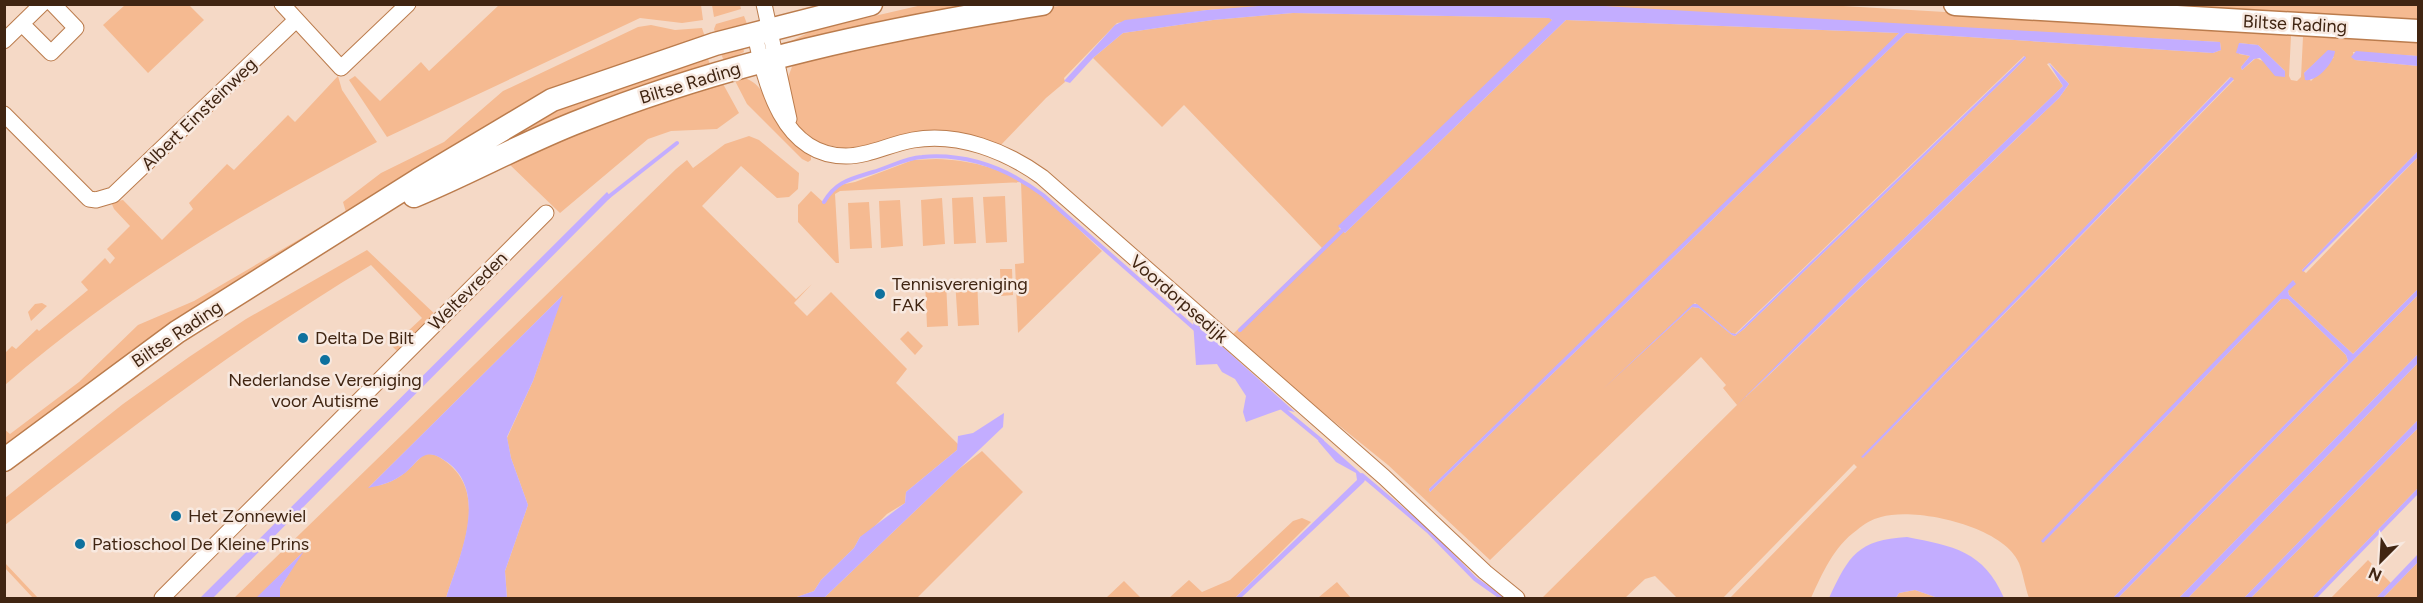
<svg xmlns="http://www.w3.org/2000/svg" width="2423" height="603" font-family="Figtree,sans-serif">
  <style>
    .green { fill: #f5ba91; fill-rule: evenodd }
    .water { fill: #c3adff }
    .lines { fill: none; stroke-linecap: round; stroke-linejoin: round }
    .stream { stroke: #c3adff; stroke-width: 4 }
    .street-casing { stroke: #bb7c4d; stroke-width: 17 }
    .secondary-casing { stroke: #bb7c4d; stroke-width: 25 }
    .street { stroke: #fff; stroke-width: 15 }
    .secondary { stroke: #fff; stroke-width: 22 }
    .poi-dot { fill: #0e719e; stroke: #f8e9e0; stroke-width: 2 }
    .labels { text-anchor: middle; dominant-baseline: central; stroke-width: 5; stroke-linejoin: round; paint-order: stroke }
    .street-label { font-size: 18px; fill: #402512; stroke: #f8e9e0 }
    .poi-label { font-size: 18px; fill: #402512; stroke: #f8e9e0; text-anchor: start }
  </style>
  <rect width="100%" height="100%" fill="#f5d9c6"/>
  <path class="green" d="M 125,5 L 189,5 L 204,20 L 148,73 L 103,25 Z
    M 499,5 L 701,5 L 703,20 L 682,23 L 640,18 L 387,137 L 349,80 L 355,76 L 380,101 L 421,62 L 429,71 Z
    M 712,5 L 740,5 L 741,9 L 714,17 Z
    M 922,5 L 1013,5 L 785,44 L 814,30 Z
    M 1065,5 L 1291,5 L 1207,10 L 1117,23 L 1064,78 L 1065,82 L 1046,98 L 998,148 L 973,140 L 852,150 L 818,143 L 795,124 L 787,80 L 793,64 L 967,20 Z
    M 1546,5 L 1826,5 L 2418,40 L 2418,56 L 2353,52 L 2355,60 L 2418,66 L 2418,151 L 2302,270 L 2306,273 L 2418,157 L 2418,289 L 2353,354 L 2289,295 L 2288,291 L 2295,280 L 2043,543 L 2281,299 L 2288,299 L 2346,355 L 2348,361 L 2113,598 L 2029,598 C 2025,587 2023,573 2019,563 C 2003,526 1916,507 1881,517 C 1872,519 1864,524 1857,530 C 1834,546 1822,574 1811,598 L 1730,598 L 1857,467 L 1854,464 L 1723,598 L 1677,598 L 1655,576 L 1645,579 L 1625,598 L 1542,598 L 1737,405 L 1723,388 L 1726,385 L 1701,357 L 1490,560 L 1388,465 L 1285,382 L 1232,335 L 1322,248 L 1184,105 L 1162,127 L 1093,58 L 1123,33 L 1213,20 L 1293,13 L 1551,18 L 1552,21 L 1339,228 L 1345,233 L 1566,20 L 1899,33 L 1875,59 L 1429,489 L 1430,492 L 1906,33 L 2213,53 L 2221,50 L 2220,42 ZM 2291,36 L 2303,37 L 2301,77 L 2297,81 L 2291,80 L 2289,76 ZM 2239,43 L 2258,45 L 2285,71 L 2256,58 L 2242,70 L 2241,67 L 2250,56 L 2239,54 ZM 2024,56 L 2026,58 L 2005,79 L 1744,329 L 1735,336 L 1732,335 L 1699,308 L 1692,307 L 1622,371 L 1695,303 L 1731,333 L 1735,334 ZM 2334,57 L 2311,81 L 2304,73 L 2316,62 ZM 2050,63 L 2069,84 L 2059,98 L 1746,397 L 1863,278 L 2063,86 L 2047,64 ZM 2230,77 L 2234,80 L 1863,458 Z
    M 2098,5 L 2418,5 L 2418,23 Z
    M 744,16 L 749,29 L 717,39 L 714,29 L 716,24 Z
    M 651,25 L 675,30 L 702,28 L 705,37 L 579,82 L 5,449 L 4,429 L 10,434 L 79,382 L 138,325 L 194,301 L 346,212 L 343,202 L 381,173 L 444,142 L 503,91 L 638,27 Z
    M 743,47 L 744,52 L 724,61 L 719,49 Z
    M 705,52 L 710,64 L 603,99 L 424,187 L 551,105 Z
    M 732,75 C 767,80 762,99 778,124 C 786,135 801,144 811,152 L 811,160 L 808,162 L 802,159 L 747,104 Z
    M 338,76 L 342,90 L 377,142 C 245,211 117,287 5,385 L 5,353 L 12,346 L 16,349 L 37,329 L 39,331 L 88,290 L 81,282 L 105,258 L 110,264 L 115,258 L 107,249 L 130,226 L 114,209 L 111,202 L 123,200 L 162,240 L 193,209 L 189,203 L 227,164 L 234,170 L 288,115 L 295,122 Z
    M 722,82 L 739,113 L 717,129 L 671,131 L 648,139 L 560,213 L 507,162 L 590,122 Z
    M 749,136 L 759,140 L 799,173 L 798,189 L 789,197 L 777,198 L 741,166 L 702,206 L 796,299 L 812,284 L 794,303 L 807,316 L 831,292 L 907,369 L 896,383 L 959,445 L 957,450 L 906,492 L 905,503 L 887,514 L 869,532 L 860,537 L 854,548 L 821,580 L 814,591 L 794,598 L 507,598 L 505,571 L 528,505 L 511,458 L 507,438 L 533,381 L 562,296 L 369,487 C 386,485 398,480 410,468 C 414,465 419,458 424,455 C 432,452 439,457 445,461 C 491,494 459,557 446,598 L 280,598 L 280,588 L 301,554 L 257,598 L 234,598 L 676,169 L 687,160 L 693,168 L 725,144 Z
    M 936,159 C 1019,162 1045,199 1102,251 L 1018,333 L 1015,264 L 1024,263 L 1021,182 L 840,191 L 835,194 L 839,263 L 836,263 L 798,222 L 798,205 L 811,191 L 823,202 L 831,190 L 840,185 L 855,182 L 913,160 Z
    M 1005,196 L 1007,242 L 986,243 L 983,197 Z
    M 973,197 L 976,243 L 954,244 L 952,198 Z
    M 942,198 L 945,244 L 923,246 L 921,200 Z
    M 900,200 L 903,246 L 881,248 L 879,201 Z
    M 869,202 L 872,248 L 850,249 L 848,203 Z
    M 367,250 L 438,317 L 401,355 L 392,346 L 422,318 L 371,265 C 242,342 123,434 5,525 L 5,498 L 123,404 L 189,357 L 246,319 Z
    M 1000,269 L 1012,269 L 1013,295 L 1001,296 Z
    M 977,279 L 979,325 L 958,326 L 955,280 Z
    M 946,280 L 948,326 L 927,327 L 925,281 Z
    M 2418,295 L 2418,354 L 2179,598 L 2118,598 Z
    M 42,303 L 47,306 L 31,321 L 28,312 L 35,304 Z
    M 908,331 L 923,346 L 915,355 L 900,339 Z
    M 2418,363 L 2418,420 L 2244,598 L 2188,598 Z
    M 2418,428 L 2418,488 L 2312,598 L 2251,598 Z
    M 982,451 L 1023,492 L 917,598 L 824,598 L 959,469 Z
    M 1302,518 L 1311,522 L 1235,598 L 1169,598 L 1189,580 L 1202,592 L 1230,580 L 1293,521 Z
    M 2368,560 L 2391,583 L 2376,598 L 2331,598 Z
    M 2418,562 L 2418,598 L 2383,598 L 2416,564 Z
    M 4,563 L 5,563 L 38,598 L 33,598 L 5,568 Z
    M 1124,581 L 1141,598 L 1106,598 Z
    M 1337,582 L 1351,598 L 1317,598 L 1319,597 Z
    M 1915,590 L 1938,598 L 1896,598 L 1899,593 Z"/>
  <path class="water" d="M 1273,5 L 1586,5 L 2220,42 L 2221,50 L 2213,53 L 1906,33 L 1430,492 L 1429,489 L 1899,33 L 1566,20 L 1345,233 L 1338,226 L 1552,20 L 1549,18 L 1293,13 L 1213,20 L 1123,33 L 1093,58 L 1070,83 L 1064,81 L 1115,25 L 1125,20 L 1207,10 Z
    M 2239,43 L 2258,45 L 2285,71 L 2285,77 L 2275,76 L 2260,58 L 2254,59 L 2242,70 L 2241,67 L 2250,56 L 2236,53 Z
    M 2328,50 L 2335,51 C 2334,63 2317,82 2305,80 L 2304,73 Z
    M 2356,51 L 2418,56 L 2418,66 L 2355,60 L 2351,57 Z
    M 2025,56 L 2026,58 L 2005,79 L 1744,329 L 1735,336 L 1732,335 L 1699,308 L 1692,307 L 1603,389 L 1693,304 L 1697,304 L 1731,333 L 1736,334 Z
    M 2048,62 L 2069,84 L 2059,98 L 1737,405 L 1863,278 L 2063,86 Z
    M 2231,77 L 2234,79 L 1863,458 L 1861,457 Z
    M 2418,151 L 2418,157 L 2303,272 L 2302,270 Z
    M 607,192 L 611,197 L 213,598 L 200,598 Z
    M 2293,280 L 2296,284 L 2288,291 L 2289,295 L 2353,354 L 2418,289 L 2418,295 L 2118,598 L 2113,598 L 2348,361 L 2346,355 L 2288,299 L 2281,299 L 2043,543 L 2041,541 Z
    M 563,295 L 533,381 L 507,437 L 511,458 L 528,505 L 505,571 L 507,598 L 446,598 C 458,560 490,493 447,462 C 440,458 435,453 426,455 C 418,457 412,468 405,473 C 393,482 383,485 368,488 Z
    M 1193,321 L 1204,330 L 1295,412 L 1282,409 L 1246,422 L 1243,412 L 1246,396 L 1235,379 L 1222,372 L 1217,364 L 1196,365 Z
    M 2418,354 L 2418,363 L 2188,598 L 2179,598 Z
    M 1004,413 L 1003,427 L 824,598 L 794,598 L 814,591 L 821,580 L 854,548 L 860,537 L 905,503 L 906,492 L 957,450 L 958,436 L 973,433 Z
    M 2418,420 L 2418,428 L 2251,598 L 2244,598 Z
    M 1321,438 L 1366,478 L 1364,482 L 1241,598 L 1235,598 L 1357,480 L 1356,473 L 1336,462 L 1318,441 Z
    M 2418,488 L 2418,494 L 2317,598 L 2312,598 Z
    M 1907,537 C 1953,546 1984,551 2004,598 L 1938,598 L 1915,590 L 1899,593 L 1896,598 L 1829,598 C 1849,555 1858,540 1907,537 Z
    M 304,551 L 280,588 L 280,598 L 256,598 Z
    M 2418,554 L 2418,562 L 2383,598 L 2376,598 Z"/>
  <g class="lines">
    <path class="stream" d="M 607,198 L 677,143
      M 824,202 C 836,181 851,179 873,172 C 890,167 905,158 922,157 C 967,153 1008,169 1043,195 L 1196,330
      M 1240,330 L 1345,228
      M 1282,408 L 1322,441
      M 1362,475 L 1429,532 L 1475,579 L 1502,598"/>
    <g class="street-casing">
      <path id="street" d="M 282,4 L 341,68 L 408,4
        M 764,4 L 789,119
        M 22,24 L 51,53 L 76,28 L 53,4
        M 755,34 C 765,83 782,156 846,156 C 869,156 890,144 913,140 C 958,132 1006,151 1042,177 L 1384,477 L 1485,572 L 1517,598
        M 4,41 L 42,4
        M 4,114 L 89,199 L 96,200 L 113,195 L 296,20
        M 162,598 L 546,213"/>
    </g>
    <g class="secondary-casing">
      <path id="secondary" d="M 1955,4 L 2418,31
        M 414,196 C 470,173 523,143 580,121 C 728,62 884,29 1042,4
        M 4,460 L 177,332 L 418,180 L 552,100 L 715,44 L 871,4"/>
    </g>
    <use href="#street" class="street"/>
    <use href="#secondary" class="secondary"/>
  </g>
  <g class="poi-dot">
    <circle cx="880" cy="294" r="6"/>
    <circle cx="303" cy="338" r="6"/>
    <circle cx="325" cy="360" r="6"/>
    <circle cx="176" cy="516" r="6"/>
    <circle cx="80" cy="544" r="6"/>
  </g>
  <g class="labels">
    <g class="street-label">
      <text transform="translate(2295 24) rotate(3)">Biltse Rading</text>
      <text transform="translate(690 83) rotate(-17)">Biltse Rading</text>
      <text transform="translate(199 114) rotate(-44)">Albert Einsteinweg</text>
      <text transform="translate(468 291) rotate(-45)">Weltevreden</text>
      <text transform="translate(1179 299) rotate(41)">Voordorpsedijk</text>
      <text transform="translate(177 334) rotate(-34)">Biltse Rading</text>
    </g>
    <g class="poi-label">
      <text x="892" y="284">Tennisvereniging<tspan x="892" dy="21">FAK</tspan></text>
      <text x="315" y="338">Delta De Bilt</text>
      <text x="325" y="380" text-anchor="middle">Nederlandse Vereniging<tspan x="325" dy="21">voor Autisme</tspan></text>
      <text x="188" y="516">Het Zonnewiel</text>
      <text x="92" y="544">Patioschool De Kleine Prins</text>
    </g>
  </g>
  <rect width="2423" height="603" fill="none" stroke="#402512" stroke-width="12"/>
  <g transform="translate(2381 561) rotate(204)" stroke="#f8e9e0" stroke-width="4.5" paint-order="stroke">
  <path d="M0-4.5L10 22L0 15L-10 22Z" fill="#402512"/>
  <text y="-9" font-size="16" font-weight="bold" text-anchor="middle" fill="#402512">N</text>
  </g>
</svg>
